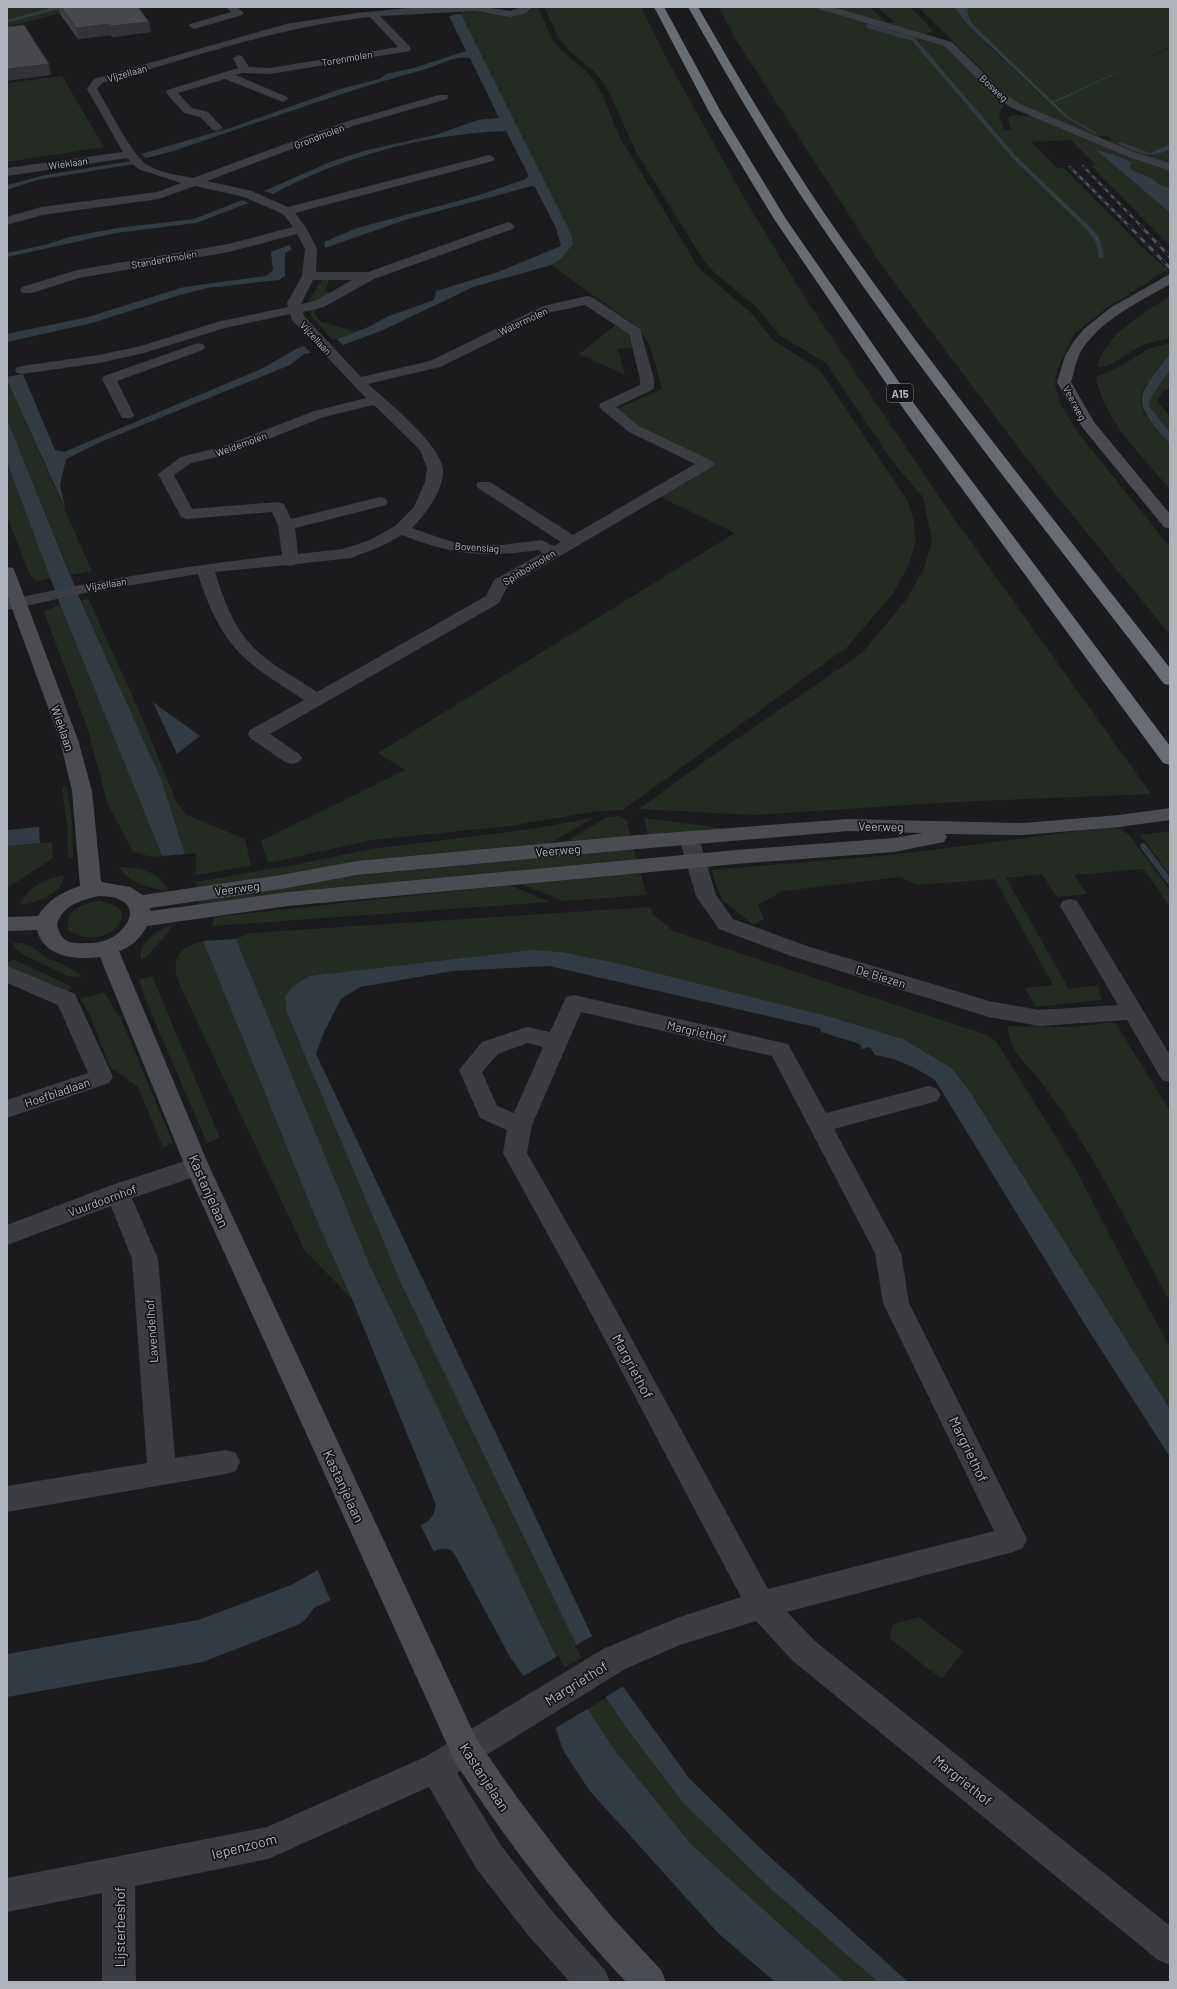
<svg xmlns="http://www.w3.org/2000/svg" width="1177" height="1989" font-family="Barlow,sans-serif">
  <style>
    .green { fill: #232b23 }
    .water { fill: #313b41 }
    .pier { fill: #1b1b1d }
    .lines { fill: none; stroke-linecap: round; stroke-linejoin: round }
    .stream-far2 { stroke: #313b41; stroke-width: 4 }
    .stream-far1 { stroke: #313b41; stroke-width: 5 }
    .stream { stroke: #313b41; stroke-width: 6 }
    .street { fill: #3c3d42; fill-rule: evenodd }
    .secondary { fill: #4a4c52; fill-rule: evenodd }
    .highway { fill: #686c73; fill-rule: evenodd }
    .rail-far1-casing { stroke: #4f5157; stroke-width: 2.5 }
    .rail-casing { stroke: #4f5157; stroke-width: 3 }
    .rail-far1 { stroke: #161618; stroke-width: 1.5; stroke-dasharray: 4.5; stroke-linecap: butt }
    .rail { stroke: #161618; stroke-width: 2; stroke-dasharray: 6; stroke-linecap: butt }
    .wall { fill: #3e3f42 }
    .shaded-wall { fill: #323336 }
    .building { fill: #48494d; stroke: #323336 }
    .labels { text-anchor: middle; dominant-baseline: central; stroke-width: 3.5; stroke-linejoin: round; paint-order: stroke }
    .far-street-label { font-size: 10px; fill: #aeb3bc; stroke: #161618 }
    .shield { fill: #161618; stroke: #80848b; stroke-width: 1 }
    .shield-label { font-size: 11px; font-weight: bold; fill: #aeb3bc }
    .street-label { font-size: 12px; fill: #aeb3bc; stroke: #161618 }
    .near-street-label { font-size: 14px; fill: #aeb3bc; stroke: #161618 }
  </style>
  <rect width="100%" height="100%" fill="#1b1b1d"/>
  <path class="green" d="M 7,7 L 58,7 L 7,20 Z
    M 67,7 L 60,13 L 7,27 L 7,23 Z
    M 534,7 L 538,7 L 552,39 L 559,48 L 588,73 L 595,82 L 603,96 L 619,136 L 698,267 L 752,314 L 773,340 L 819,369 L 908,501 L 913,518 L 916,539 L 909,565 L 892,595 L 847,647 L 623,810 L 598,811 L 509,826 L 372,840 L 268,863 L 261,841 L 405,770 L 378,753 L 735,533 L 658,496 L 715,465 L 635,425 L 616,409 L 662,389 C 655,366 652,339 633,324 L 551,265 L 561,259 L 572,236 L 460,11 C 478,10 523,23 534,7 Z
    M 544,7 L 641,7 L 668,61 L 743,196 L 807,301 L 946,507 L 1151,794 L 954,802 L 753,815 L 639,809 L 712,756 L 862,653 L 907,599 L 924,568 L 932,541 L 923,497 L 895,465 L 826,363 L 779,335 L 757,308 L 714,272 L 702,258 L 636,152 L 610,94 L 601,80 L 594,71 L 568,50 L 558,37 Z
    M 719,7 L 818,7 L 944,46 L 959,57 L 1003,101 L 1004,104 L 999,114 L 1004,130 L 1011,130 L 1008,118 L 1012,115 L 1039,117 L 1170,169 L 1170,187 C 1156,186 1157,180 1147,176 C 1140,173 1136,173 1129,168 L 1131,162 L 1112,154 L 1097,151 L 1170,213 L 1170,246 L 1091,166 L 1096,165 L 1071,140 L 1032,142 L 1057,168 L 1064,168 L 1149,254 L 1168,269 L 1104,310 L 1074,334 L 1057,369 L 1055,386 L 1061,405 L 1079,434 L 1170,547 L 1170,635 L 1026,458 L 884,269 L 736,40 Z
    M 829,7 L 869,7 L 887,23 L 894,22 L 877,7 L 910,7 L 933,31 L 924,35 Z
    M 918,7 L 955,7 L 988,45 L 1066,118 L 1084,129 L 1087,129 L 1070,118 L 1054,103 L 1055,102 L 1051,100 L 977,28 L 971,22 L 967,10 L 969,7 L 1170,7 L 1170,47 L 1058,101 L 1170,48 L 1170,144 L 1150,153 L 1118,144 L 1151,156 L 1170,149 L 1170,165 L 1108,142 L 1112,139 L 1108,136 L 1095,137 L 1013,101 Z
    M 62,76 L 104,147 L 7,162 L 7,83 Z
    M 322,280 L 329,280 L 325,292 L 331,292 L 313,303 L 307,303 Z
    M 1170,296 L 1170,338 L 1142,345 L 1108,366 L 1097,367 C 1107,332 1142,315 1170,296 Z
    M 317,307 L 319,309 L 314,312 L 320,321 L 356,332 L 333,340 L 312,317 L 307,308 Z
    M 616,325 L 627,332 L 632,348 L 618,349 L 625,375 L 579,354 Z
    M 1170,343 L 1170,353 L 1142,392 L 1140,402 L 1144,413 L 1170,444 L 1170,489 C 1142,456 1104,421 1096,377 L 1121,366 L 1150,348 Z
    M 1170,370 L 1170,388 L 1162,392 L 1157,401 L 1170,416 L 1170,432 L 1151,409 L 1149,403 L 1153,394 Z
    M 7,380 L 92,571 L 71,575 L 7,419 Z
    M 7,462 L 51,578 L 37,581 L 30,575 L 7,517 Z
    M 88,598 L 141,715 L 177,803 L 187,815 L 245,839 L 251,866 L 196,875 L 196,853 L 185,854 L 161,779 L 81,600 Z
    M 60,604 L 162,856 L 152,857 L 133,852 L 107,802 L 88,730 L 44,612 Z
    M 64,786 L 67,787 L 72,822 L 73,857 L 68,858 L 67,824 L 62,789 Z
    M 620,816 L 627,820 L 631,839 L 559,846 L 607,817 Z
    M 593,818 L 544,847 L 197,890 L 196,882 L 299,864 L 371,849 L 531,829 Z
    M 644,818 L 720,828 L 724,833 L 649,839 Z
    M 1116,826 L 1129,835 L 1170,890 L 1170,907 L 1144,869 L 1074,875 L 1087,894 L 1057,897 L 1042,874 L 1006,878 L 1069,989 L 1098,985 L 1102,1000 L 1036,1007 L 1025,988 L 1053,985 L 995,879 L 916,885 L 900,877 L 783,891 L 758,905 L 764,919 L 754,925 L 722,900 L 711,870 L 892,855 Z
    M 1170,831 L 1170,875 L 1140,835 Z
    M 40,843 L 52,843 L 53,858 L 7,888 L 7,846 Z
    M 633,847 L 637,862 L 199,906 L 198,899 L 354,876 Z
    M 119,867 C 137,867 160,871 168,890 C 148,889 131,883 119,867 Z
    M 630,872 L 641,874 L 646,895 L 564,901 L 521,884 Z
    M 64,875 C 63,894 36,903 20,905 C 26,887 47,879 64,875 Z
    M 509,885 L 550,902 L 213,926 L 214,917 Z
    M 98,901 C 152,906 102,958 68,929 C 65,910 82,904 98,901 Z
    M 650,907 L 653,914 L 673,931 L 984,1034 L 996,1041 L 1074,1166 L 1133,1280 L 1170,1347 L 1170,1409 L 972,1095 L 952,1068 L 903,1039 L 831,1017 L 621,964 L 562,952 L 532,950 L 309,976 L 287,1013 L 403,1288 L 546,1583 L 576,1644 L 586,1655 L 562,1669 L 369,1263 L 236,939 L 250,933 Z
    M 172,925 L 171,929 L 149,954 L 141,960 C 139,940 157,931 172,925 Z
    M 203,941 L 319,1226 L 352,1299 L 305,1251 L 178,981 C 171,957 179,948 203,941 Z
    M 13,943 L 21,943 L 32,947 L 48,959 L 63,964 L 84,977 L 67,976 L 22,954 L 14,947 Z
    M 15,960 L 70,986 L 71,988 L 67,991 L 7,967 L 7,962 Z
    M 152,976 L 220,1138 L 207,1143 L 145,999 L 139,980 Z
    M 104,992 L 121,1019 L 173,1143 L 163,1147 L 138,1087 L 110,1067 L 88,1011 L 80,999 Z
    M 1115,1022 L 1170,1111 L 1170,1302 C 1129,1226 1091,1148 1039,1079 C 1024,1060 1009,1052 1008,1026 L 1072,1027 Z
    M 919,1617 L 963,1652 L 942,1679 L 890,1639 L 892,1625 Z
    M 606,1698 L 630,1733 L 684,1804 L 771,1889 L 878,1982 L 844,1982 L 692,1845 L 613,1748 L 587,1709 Z"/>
  <path class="water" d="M 53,7 L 67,7 L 7,23 L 7,20 Z
    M 955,7 L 969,7 L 967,11 L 971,22 L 977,28 L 1051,100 L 1054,101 L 1170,48 L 1054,103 L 1070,118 L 1097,133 L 1095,134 L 1066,118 L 966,23 Z
    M 457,14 L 461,14 L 572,236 L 573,244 L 561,259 L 551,265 L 473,287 L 381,331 L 343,345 L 337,339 L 366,328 L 389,316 L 434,300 L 436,291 L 498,272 L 561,246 L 556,228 L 535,187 L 532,186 L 405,220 L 325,248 L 324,242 L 357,228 L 476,196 L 526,179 L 528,177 L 528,174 L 506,131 C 425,134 344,156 273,194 L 264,191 L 330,162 L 367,150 L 435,135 L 478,120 L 499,118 L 470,58 C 455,55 440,65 426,69 C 340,92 255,124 170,152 L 146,158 L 141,154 L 233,127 L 340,89 L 379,79 L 386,74 L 414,68 L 466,51 L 449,16 Z
    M 1121,142 L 1150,153 L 1170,144 L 1170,149 C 1147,161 1140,152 1118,144 Z
    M 1096,150 L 1112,154 L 1132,162 L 1130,168 C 1136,173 1141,173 1147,176 C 1157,180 1156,186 1170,187 L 1170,213 Z
    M 131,161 L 135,164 L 37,180 L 7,190 L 7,185 L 45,175 Z
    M 242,200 L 249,203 L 196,223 L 116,233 L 7,257 L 7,253 L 48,244 L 69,237 L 118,228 L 194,219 Z
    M 289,245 L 292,249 L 285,253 L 285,276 L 279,280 L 207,288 L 180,295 L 92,323 L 7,342 L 7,334 L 88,317 L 184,287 L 266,276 L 273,270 L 271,252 Z
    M 304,346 L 311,353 L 304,354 L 290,365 L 103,441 L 66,459 L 60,485 L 65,508 L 7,380 L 7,377 L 23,374 L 55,450 L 64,452 L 261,369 L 298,348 Z
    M 1170,353 L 1170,370 L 1153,394 L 1149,403 L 1151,409 L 1170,432 L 1170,444 C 1129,397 1136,401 1170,353 Z
    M 7,419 L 80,599 L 161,779 L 185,854 L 162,856 L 60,604 L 7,462 Z
    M 153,702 L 200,736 L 177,754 Z
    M 39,827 L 40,843 L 7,846 L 7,830 Z
    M 236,939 L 369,1263 L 562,1669 L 613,1748 L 692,1845 L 844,1982 L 775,1982 L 718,1933 L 589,1790 L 563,1750 L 556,1729 L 531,1687 L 510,1657 L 454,1553 C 449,1548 444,1548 437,1550 L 314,1608 L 306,1619 L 300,1624 L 203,1662 L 7,1697 L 7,1654 L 198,1620 L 291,1585 L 318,1570 L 423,1524 C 432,1520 434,1514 436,1505 L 352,1299 L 319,1226 L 203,941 Z
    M 532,950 L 562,952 L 621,964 L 831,1017 L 903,1039 L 952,1068 L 972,1095 L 1170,1409 L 1170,1457 L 1087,1328 L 935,1080 C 918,1069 896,1057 875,1055 L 870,1047 L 862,1049 L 860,1044 L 821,1032 L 820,1028 L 549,966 L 453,971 L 360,987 L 341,999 L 324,1032 L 316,1054 L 592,1636 L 624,1688 L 689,1778 L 760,1848 L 908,1982 L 878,1982 L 771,1889 L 684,1804 L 630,1733 L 606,1698 L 576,1644 L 546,1583 L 403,1288 L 287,1013 L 285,997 L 292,987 L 309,976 Z"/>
  <path class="pier" d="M 420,1524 L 435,1554 L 331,1602 L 317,1568 Z
    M 594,1635 L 625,1685 L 604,1698 L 575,1646 Z
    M 558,1656 L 589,1708 L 554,1729 L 522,1677 Z"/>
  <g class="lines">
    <path class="stream-far2" d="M 868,26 L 913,39 L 1015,158 L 1086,226"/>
    <path class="stream-far1" d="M 1085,225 C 1095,235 1100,241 1101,256"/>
    <path class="stream" d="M 1143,846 L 1170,882"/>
    <path class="street" d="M 226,7 L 237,7 L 244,13 L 242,15 L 194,29 L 189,26 L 190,24 L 231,12 Z
      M 421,7 L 485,7 L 510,11 L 522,7 L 533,7 L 526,13 L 510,17 L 475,11 L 380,16 L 410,47 L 411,49 L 410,51 L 270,74 L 243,73 L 236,75 L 287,97 L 288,99 L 283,102 L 225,79 L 178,93 L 192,108 L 208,112 L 223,128 L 217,131 L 213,130 L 200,117 L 184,113 L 167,94 L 166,92 L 167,90 L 238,68 L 233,58 L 238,55 L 242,56 L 249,67 L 270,68 L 398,47 L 370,17 C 278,27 190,58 102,83 L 97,89 C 108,106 131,154 146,164 C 158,173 179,175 193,178 L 345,122 L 439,95 L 447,95 L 448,97 L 447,99 L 353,126 L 207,181 L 252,191 L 288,207 L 489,155 L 493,157 L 495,159 L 493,161 L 295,213 L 307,229 L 317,249 L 316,272 L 368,272 L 505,223 L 509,222 L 515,226 L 513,229 L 374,279 L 324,307 L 303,312 L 304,316 L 361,377 L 430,361 L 543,306 L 587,296 L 592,297 L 640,329 L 654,379 L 654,387 L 652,390 L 616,407 L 639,426 L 712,461 L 715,464 L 712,467 L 507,587 L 499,603 L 270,734 L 299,754 L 302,758 L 299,762 L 292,764 L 285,762 L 250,738 L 248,734 L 250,730 L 304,700 C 285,687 265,676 248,661 C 222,639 208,606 198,574 L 85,593 L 7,610 L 7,600 C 99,580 189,565 282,555 L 278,525 L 272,512 L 187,519 L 181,517 L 158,474 L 181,457 L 221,447 L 314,411 L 366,398 L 292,320 L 290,314 L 225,328 L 144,353 L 99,363 L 22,374 L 17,373 L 15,370 L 17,367 L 22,366 L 99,355 L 141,346 L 217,322 L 288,307 L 287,303 L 302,276 L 305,249 L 297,234 L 229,252 L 79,278 L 32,293 L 22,293 L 20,290 L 22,287 L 77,270 L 228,244 L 293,227 L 283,214 L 244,197 L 195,186 L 159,199 L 42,215 L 7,225 L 7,217 L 41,207 L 157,192 L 181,183 L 138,169 L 127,158 L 7,176 L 7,168 L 123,152 L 87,89 L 94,79 L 286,24 L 356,13 ZM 313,280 L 352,280 L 315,301 L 301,304 ZM 585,305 L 629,334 L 640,379 L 640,385 L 601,403 L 599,406 L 601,409 L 629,432 L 695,464 L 573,535 L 490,482 L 478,482 L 476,485 L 478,488 L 561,542 L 554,546 L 541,540 L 503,545 L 465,544 L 446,540 L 412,528 C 426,513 444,491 443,469 C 441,445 387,401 368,384 L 440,367 L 552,312 ZM 374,405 L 420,450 L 427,468 L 425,482 L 414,507 L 395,526 L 370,540 L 343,549 L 298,554 L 295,528 L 386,505 L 388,502 L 386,499 L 380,497 L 291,519 L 284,504 L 278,502 L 192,509 L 174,475 L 191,463 L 231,454 L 324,417 ZM 402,535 C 452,555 485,558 538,550 L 542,553 L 494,580 L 486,596 L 317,692 C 295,677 270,665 252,646 C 233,626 223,598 215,572 L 286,565 L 291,566 L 297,564 L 351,558 L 382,546 Z
      M 817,7 L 833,7 L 952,42 L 1005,94 L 1020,104 L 1134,152 L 1170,163 L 1170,171 L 1126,156 L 1012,108 L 997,98 L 944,46 L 819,9 Z
      M 198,343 L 203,344 L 205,347 L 203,350 L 117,381 L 134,415 L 132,418 L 122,418 L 102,379 L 104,376 Z
      M 689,832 L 696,833 L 699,838 L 716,895 L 733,919 L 807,946 L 989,1001 L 1039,1010 L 1118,1005 L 1060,906 L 1063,901 L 1070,899 L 1077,901 L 1170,1055 L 1170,1082 L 1162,1080 L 1127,1020 L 1039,1026 L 989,1017 L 791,956 L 719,929 L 696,896 L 679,838 L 682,833 Z
      M 7,966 L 75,994 L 113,1077 L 109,1083 L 7,1118 L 7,1100 L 88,1073 L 58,1005 L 7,983 Z
      M 574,995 L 788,1044 L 826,1113 L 929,1086 L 937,1089 L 941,1095 L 937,1101 L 834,1129 L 901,1253 L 909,1303 L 1027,1539 L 1023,1548 L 1013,1552 L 787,1612 L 815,1641 L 1170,1926 L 1170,1965 L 1158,1960 L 793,1661 L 756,1621 L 680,1645 L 625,1669 L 457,1773 L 500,1844 L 551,1910 L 605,1970 L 610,1982 L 570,1982 L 527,1934 L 476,1868 L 429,1787 L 268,1859 L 135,1886 L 136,1982 L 102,1982 L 102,1893 L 7,1912 L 7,1878 L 267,1827 L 425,1757 L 603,1649 L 677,1618 L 741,1597 L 586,1304 L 503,1153 L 507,1130 L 480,1118 L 459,1070 L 482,1042 L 527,1027 L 550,1032 L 566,997 ZM 581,1012 L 772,1056 L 875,1253 L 883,1303 L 994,1531 L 768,1589 L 604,1288 L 527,1153 L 532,1125 ZM 528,1043 L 543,1047 L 514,1113 L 497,1106 L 482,1072 L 498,1054 Z
      M 197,1157 L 206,1159 L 209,1166 L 206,1173 L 132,1198 L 158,1259 L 175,1458 L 226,1450 L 236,1453 L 240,1462 L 236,1471 L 226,1474 L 7,1512 L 7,1486 L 147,1463 L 132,1259 L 111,1206 L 7,1245 L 7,1225 L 109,1186 Z"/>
    <path class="secondary" d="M 1170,274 L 1170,284 C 1138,303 1097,321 1079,355 C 1075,364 1074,373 1071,382 L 1094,422 L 1170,514 L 1170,529 L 1164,527 L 1082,427 L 1057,382 L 1065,356 L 1074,341 L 1084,329 L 1110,308 Z
      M 7,567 L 13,568 L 15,572 L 78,740 L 92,791 L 101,882 L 130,887 L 143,895 L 281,875 L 357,861 L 638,835 L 849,819 L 1023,823 L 1119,815 L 1170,808 L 1170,820 L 1119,827 L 1023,835 L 945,834 L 947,837 L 944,842 L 894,852 L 736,864 L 288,906 L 147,926 C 140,938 132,947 119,951 L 209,1166 L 477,1740 L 519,1800 L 564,1859 L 611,1916 L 661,1970 L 666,1982 L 626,1982 C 562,1914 506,1840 455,1762 L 185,1166 L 100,957 C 77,960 44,958 37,930 L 7,931 L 7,917 L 38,916 C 48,900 62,892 80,886 L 72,791 L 60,740 L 7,595 ZM 849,831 L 923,833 L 894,838 L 736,850 L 288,892 L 151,911 L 150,908 L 281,889 L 357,875 L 638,849 ZM 100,896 C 106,897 113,896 118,899 C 142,908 125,932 109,939 C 101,943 93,943 84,943 C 69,944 61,941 57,925 C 61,906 82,899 100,896 Z"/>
    <path class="highway" d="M 654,7 L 664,7 L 721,112 L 786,219 L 915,405 L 1170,746 L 1170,765 L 1163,763 L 905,411 L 774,219 L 709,112 Z
      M 688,7 L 698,7 C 740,80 783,153 831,223 C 938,376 1055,521 1170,668 L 1170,685 L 1164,684 C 1047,532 927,382 820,224 C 772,154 730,81 688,7 Z"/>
    <g class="rail-far1-casing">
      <path id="rail-far1" d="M 1083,166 L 1141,226
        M 1070,167 L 1129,226"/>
    </g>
    <g class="rail-casing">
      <path id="rail" d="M 1128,225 L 1170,268
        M 1140,225 L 1170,257"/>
    </g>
    <use href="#rail-far1" class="rail-far1"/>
    <use href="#rail" class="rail"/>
  </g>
  <path class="wall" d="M 59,7 L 138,7 L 149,22 L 151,32 L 112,37 L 111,35 L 78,39 L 60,14 Z"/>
  <path class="shaded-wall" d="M 149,22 L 151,32 L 112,37 L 110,26 Z
    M 109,24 L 111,35 L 78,39 L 76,28 Z
    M 49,64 L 51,75 L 7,81 L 7,69 Z"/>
  <path class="building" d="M 61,7 L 138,7 L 149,22 L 110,26 L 109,24 L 76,28 Z
    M 24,25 L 49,64 L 7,69 L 7,27 Z"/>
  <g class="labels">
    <g class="far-street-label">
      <text transform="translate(347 58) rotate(-10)">Torenmolen</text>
      <text transform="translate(127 73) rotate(-16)">Vijzellaan</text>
      <text transform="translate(994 88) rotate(43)">Bosweg</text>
      <text transform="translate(319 136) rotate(-21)">Grondmolen</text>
      <text transform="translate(68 163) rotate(-8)">Wieklaan</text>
      <text transform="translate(164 259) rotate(-10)">Standerdmolen</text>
      <text transform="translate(523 321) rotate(-25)">Watermolen</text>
      <text transform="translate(316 338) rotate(47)">Vijzellaan</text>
      <text transform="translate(1075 403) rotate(62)">Veerweg</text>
      <text transform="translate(241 444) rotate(-20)">Weidemolen</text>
      <text transform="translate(477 547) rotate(4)">Bovenslag</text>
      <text transform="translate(529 567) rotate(-31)">Spinbolmolen</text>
      <text transform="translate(106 584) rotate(-9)">Vijzellaan</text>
    </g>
    <rect class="shield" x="887" y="384" width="26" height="18" rx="3"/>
    <g class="shield-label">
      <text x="900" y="393">A15</text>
    </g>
    <g class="street-label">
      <text transform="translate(63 728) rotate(71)">Wieklaan</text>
      <text transform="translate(881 826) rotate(1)">Veerweg</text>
      <text transform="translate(558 850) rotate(-5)">Veerweg</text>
      <text transform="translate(237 888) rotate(-8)">Veerweg</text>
      <text transform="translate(881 976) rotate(17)">De Biezen</text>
      <text transform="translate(697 1031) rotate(13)">Margriethof</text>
      <text transform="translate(57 1092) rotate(-19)">Hoefbladlaan</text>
      <text transform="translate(102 1200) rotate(-20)">Vuurdoornhof</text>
      <text transform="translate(151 1331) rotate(-94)">Lavendelhof</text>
    </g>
    <g class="near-street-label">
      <text transform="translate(209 1191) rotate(66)">Kastanjelaan</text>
      <text transform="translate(633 1366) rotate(62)">Margriethof</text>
      <text transform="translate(969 1449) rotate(64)">Margriethof</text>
      <text transform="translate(344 1486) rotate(65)">Kastanjelaan</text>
      <text transform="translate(576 1683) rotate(-32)">Margriethof</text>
      <text transform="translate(485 1777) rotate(57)">Kastanjelaan</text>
      <text transform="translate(963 1780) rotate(39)">Margriethof</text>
      <text transform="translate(244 1846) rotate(-14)">Iepenzoom</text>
      <text transform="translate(119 1927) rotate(-90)">Lijsterbeshof</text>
    </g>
  </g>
  <rect width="1177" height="1989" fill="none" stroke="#aeb3bc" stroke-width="16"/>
</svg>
